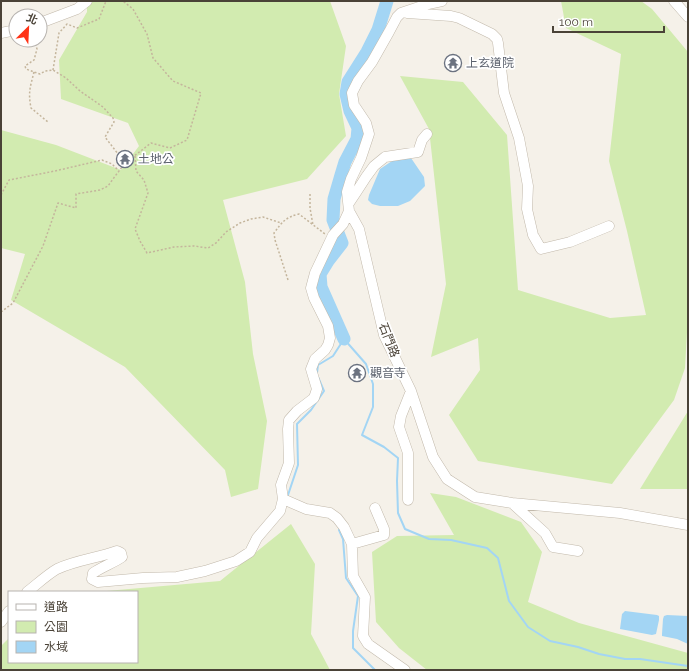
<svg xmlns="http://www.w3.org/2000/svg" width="689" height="671" font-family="Raleway,'Noto Sans TC',sans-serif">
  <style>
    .green { fill: #d2ebb0 }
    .water { fill: #a3d5f4 }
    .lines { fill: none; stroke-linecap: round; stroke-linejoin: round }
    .stream { stroke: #a3d5f4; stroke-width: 2 }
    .river { stroke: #a3d5f4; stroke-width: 13 }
    .minor-casing { stroke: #c2b9ab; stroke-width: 11 }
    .path { stroke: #c4b59c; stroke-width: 1.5; stroke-dasharray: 2 2; stroke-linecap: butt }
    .minor { stroke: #fff; stroke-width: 10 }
    .labels { text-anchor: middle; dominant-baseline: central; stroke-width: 3.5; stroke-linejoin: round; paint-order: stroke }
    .worship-label { font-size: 12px; fill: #5b616d; stroke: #fff; text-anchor: start }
    .street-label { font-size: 12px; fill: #4a4237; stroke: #fff }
  </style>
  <rect width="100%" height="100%" fill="#f5f1e9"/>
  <path class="green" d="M 87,1 L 330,1 L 346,46 L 339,94 L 346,136 L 307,179 L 223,200 L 245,282 L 253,354 L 267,421 L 258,489 L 231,497 L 225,470 L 125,367 L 11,300 L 25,254 L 1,248 L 1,130 L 56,145 L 121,170 L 139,146 L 128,123 L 61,99 L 59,60 L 87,12 Z
    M 561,1 L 641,1 L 652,9 L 688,52 L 688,315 L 685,368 L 674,400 L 612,484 L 478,461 L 449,415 L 480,370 L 478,338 L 431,357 L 446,284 L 429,129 L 400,76 L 463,82 L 507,135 L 518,290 L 610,318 L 646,315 L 627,231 L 609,161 L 621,54 L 566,28 Z
    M 688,411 L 688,489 L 640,489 Z
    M 430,493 L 456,497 L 521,522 L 542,552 L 528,602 L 579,623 L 688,653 L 688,670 L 427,670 L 399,648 L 376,622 L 372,552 L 397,536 L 454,535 Z
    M 291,524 L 315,564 L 311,634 L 330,670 L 1,670 L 1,646 L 9,638 L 9,662 L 137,662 L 137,592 L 95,592 L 220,581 Z"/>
  <path class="water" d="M 407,158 L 411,158 L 424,177 L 425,186 L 410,201 L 398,206 L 380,206 L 372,204 L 368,200 L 369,195 L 380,169 L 392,161 Z
    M 625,611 L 657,615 L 659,616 L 659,620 L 656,634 L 652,635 L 620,629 L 622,614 Z
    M 667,615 L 688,616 L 688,644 L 677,639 L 662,636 L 662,634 L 663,619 L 664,616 Z"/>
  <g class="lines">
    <path class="stream" d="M 317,373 L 318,365 L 333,356 L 344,339 L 366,364 L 373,384 L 373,407 L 362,435 L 384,447 L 398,458 L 397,481 L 398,513 L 405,529 L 429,539 L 451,540 L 487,548 L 498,558 L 509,601 L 528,627 L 550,641 L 578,647 L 599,654 L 625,659 L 640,659 L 688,666
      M 288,495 L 298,465 L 297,424 L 311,410 L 324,391 L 318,377
      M 339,530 L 343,539 L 346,578 L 358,596 L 353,631 L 353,648 L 375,670"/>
    <path class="river" d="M 344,339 L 321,287 L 320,274 L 328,261 L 342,243 L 333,220 L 334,199 L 341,175 L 345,162 L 357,139 L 358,128 L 350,111 L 346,94 L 348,82 L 367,52 L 378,30 L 387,1"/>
    <g class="minor-casing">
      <path id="minor" d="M 442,1 L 428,4 L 401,13 L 397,17 L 389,32 L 372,62 L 358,81 L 352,93 L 354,105 L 366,123 L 369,134 L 361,158 L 351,179 L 347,192 L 349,211 L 359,229 L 384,335 L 411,391 L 433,457 L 447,479 L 475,497 L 512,503 L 620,513 L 688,525
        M 674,1 L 688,17
        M 407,13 L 451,16 L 459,18 L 492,34 L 497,39 L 498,43 L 504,93 L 519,138 L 528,186 L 527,209 L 533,235 L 541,249 L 570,242 L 609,226
        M 40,23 L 77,9 L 87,1
        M 1,33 L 16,30
        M 349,203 L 357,191 L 366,177 L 374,166 L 385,157 L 418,152 L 422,140 L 427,134
        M 349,211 L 343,224 L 333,235 L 315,273 L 311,288 L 314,298 L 328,326 L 330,338 L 328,345 L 325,350 L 315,359 L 311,369 L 317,389 L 314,398 L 297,411 L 289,420 L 288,429 L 289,463 L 281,485 L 283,499 L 306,509 L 330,513 L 337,518 L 344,527 L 352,544 L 353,576 L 365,597 L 363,636 L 368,644 L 405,670
        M 408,500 L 408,453 L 399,427 L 401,416 L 411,391
        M 512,503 L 545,533 L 553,547 L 578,551
        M 352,544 L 384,535 L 384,529 L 375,508
        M 27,592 C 36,585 48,574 57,569 C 76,560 98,558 117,551 L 121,553 L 122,557 C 113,563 102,567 93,573 L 92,579 L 98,582 L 143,578 L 177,577 L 205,571 L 236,561 L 250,552 L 257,538 L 280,511 L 283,499
        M 1,622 L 9,611"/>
    </g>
    <path class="path" d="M 34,40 L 37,49 L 34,60 L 25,66 L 26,69 L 34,72 L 40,74 L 45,71 L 53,70 L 66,78 L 80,91 L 93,100 L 103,107 L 113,118 L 114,122 L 105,137 L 125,163
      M 53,70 L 59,33 L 67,24 L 77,28 L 99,19 L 106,1
      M 34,72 C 30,88 28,92 31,108 L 48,122
      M 135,156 L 136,171 L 144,180 L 148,193 L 135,229 L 140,241 L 147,253 L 174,247 L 194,246 L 208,248 L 216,243 L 226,232 L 240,223 L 251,219 L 263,217 L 281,223
      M 310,194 L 310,208 L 313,225
      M 1,195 L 9,180 L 55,171 L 102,160 L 112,164 L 119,171
      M 288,280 L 275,240 L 274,233 C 282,222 286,217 299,214 L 325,234
      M 1,312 L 13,303 L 43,246 L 58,203 L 76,208 L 76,194 L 100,190 L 108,186 L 113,179 L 125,163 L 151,143 L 170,148 L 187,140 L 201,93 L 173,81 L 153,58 L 147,34 L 133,9 L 123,1"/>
    <use href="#minor" class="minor"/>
  </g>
  <defs>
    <g id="temple-ring" transform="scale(0.9)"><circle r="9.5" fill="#fff" stroke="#6b7280" stroke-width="1.5"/><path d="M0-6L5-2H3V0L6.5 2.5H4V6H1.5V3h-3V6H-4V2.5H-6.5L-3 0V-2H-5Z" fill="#6b7280"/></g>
  </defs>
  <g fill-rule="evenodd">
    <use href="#temple-ring" x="453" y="63"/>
    <use href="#temple-ring" x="125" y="159"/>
    <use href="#temple-ring" x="357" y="373"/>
  </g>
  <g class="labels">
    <g class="worship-label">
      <text x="466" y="63">上玄道院</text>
      <text x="138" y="159">土地公</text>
      <text x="370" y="373">觀音寺</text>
    </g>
    <g class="street-label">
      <text transform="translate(389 340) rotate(69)">石門路</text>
    </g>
  </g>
  <rect width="689" height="671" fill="none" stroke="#4a4237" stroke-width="4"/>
  <rect x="8" y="591" width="130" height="72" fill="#ffffff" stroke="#b7b3af"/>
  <rect x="16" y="604" width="20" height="6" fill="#ffffff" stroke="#b7b3af"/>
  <text x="44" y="611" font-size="12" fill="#4a4237">道路</text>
  <rect x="16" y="621" width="20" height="12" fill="#d2ebb0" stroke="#b7b3af"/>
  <text x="44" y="631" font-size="12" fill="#4a4237">公園</text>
  <rect x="16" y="641" width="20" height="12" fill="#a3d5f4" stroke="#b7b3af"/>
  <text x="44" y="651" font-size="12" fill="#4a4237">水域</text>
  <g transform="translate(28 28) rotate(24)"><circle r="19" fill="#ffffff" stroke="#b7b3af"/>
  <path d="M0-3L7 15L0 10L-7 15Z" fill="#ff3417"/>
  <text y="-6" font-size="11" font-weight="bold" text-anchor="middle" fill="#4a4237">北</text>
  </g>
  <path d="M553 26v6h111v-6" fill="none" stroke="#4a4237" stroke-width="2"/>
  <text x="559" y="26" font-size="12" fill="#4a4237" stroke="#ffffff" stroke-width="3" paint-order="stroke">100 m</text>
</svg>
